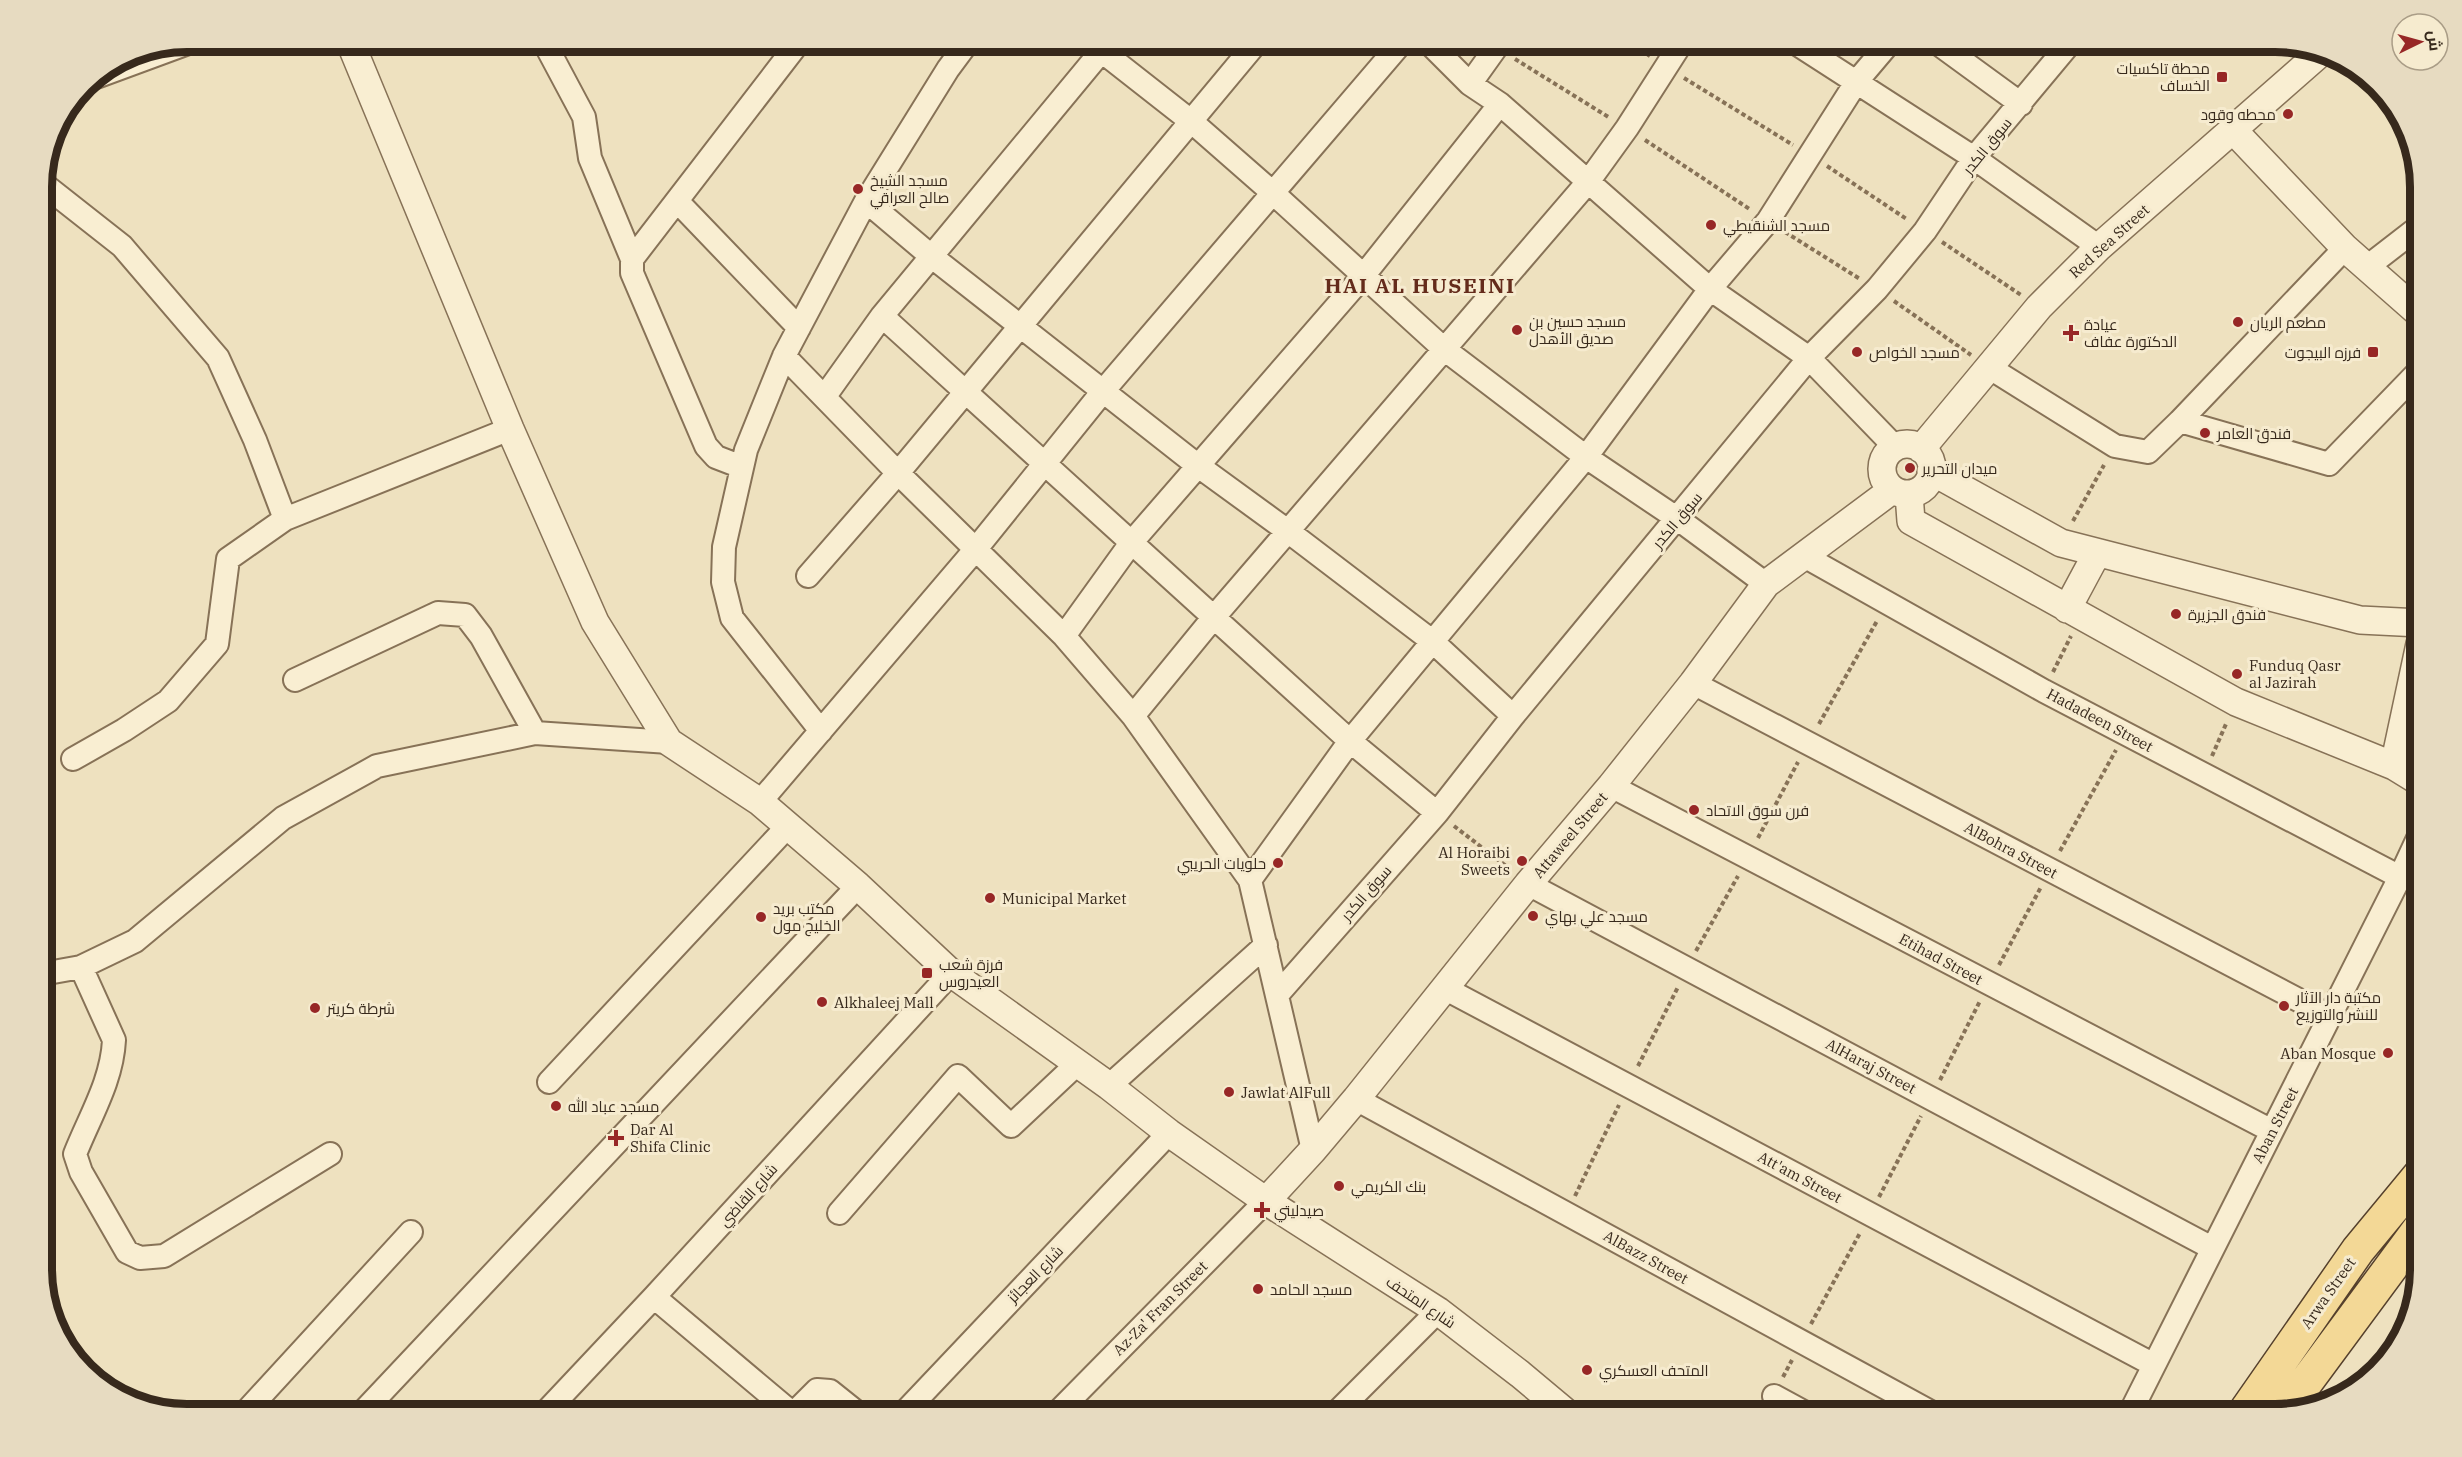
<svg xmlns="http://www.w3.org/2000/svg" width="2462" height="1457" font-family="'IBM Plex Serif',Cairo,serif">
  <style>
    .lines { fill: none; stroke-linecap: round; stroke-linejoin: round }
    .minor-casing { stroke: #877257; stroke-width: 26 }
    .tertiary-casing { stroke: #877257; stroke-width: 30 }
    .primary-casing { stroke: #55402c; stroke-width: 36 }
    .path { stroke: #877257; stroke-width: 4; stroke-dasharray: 4.5 3; stroke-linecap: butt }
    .minor { stroke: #f9eed2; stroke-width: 22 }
    .tertiary { stroke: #f9eed2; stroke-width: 27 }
    .primary { stroke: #f3d896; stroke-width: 33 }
    .poi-dot { fill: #972726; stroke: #f6ebcf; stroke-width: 2 }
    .labels { text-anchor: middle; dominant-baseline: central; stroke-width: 6; stroke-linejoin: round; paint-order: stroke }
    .poi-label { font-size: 15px; fill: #37291c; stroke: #f6ebcf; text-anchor: start }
    .street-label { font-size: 15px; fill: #37291c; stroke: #f6ebcf }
    .district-label { font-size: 21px; font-weight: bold; letter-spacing: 1.5px; fill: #642b1b; stroke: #f6ebcf }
    .rim { fill: none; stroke: #37291c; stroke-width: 8 }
  </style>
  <rect width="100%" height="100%" fill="#eee1bf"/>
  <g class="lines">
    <g class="minor-casing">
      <path id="minor" d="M 544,42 L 584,117 L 590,158 L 632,259
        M 1090,42 L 1192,122 L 1273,193 L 1444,349 L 1586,457 L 1678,519 L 1766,584
        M 1428,42 L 1470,84 L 1500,104 L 1710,289 L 1809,358 L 1895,447
        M 1794,42 L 1974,158 L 2099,247
        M 1936,42 L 2021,104
        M 96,77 L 191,42
        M 1470,84 L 1500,42
        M 42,183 L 122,246 L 218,358 L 255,440 L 285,519
        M 677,201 L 799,328
        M 866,201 L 931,256 L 1197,465 L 1289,532 L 1432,641 L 1513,716
        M 2367,267 L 2420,226
        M 882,316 L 1350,741 L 1437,813
        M 784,356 L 898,473 L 1064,636 L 1133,716 L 1250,880 L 1313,1150
        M 1990,368 L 2115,446 L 2148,452 L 2180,421 L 2329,464 L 2420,370
        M 825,396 L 882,316 L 1109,42
        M 2180,421 L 2345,248
        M 742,467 L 716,457 L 706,446 L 632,273 L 632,259 L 799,42
        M 1804,556 L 2044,691 L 2400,877
        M 808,576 L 898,473 L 1257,42
        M 1064,636 L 1131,543 L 1364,275 L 1500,104
        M 295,680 L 438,613 L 465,615 L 481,636 L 535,733
        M 1693,683 L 2329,1016
        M 1133,716 L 1214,617 L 1588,182 L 1627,128 L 1682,42
        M 821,731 L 732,618 L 723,582 L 724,547 L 746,450 L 784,356 L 866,201 L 948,69 L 968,42
        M 73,759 L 124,730 L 168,701 L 217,644 L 228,559 L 285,519 L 510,429
        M 1611,786 L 2272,1131
        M 760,802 L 975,550 L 1104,390 L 1402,42
        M 1250,880 L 1350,741 L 1586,457 L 1710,289 L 1768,221 L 1857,81 L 1890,42
        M 1528,884 L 2212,1248
        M 81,967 L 114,1040 C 112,1081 90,1116 75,1154 L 81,1172 L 127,1252 L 140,1258 L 164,1256 L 330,1154
        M 42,974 L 81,967 L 135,941 L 283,818 L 377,766 L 535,733 L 669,742
        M 1446,989 L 2154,1365
        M 1278,994 L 1437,813 L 1513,716 L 1809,358 L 1877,289 L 1925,231 L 1974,158 L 2071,42
        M 549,1082 L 788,826
        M 1109,1086 L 1266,945
        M 1356,1099 L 1936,1415
        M 839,1213 L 958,1076 L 1011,1126 L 1077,1064
        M 654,1297 L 793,1414
        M 1774,1396 L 1809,1415
        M 243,1415 L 411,1232
        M 360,1415 L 858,886
        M 543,1415 L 654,1297 L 951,973
        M 792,1415 L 817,1390 L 830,1391 L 860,1415
        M 902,1415 L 1169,1133
        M 1055,1415 L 1266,1201
        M 1334,1415 L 1438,1311
        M 2129,1415 L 2400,877 L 2420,834"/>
    </g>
    <g class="tertiary-casing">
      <path id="tertiary" d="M 350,42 L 510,429 L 595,622 L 669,742 L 760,802 L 858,886 L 951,973 L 1109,1086 L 1169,1133 L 1266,1201 L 1438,1311 L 1520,1374 L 1569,1415
        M 2234,131 L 2345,248 L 2420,314
        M1882 469a25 25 0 1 1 50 0a25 25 0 1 1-50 0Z
        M 1921,449 L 2039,307 L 2099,247 L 2319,54
        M 1931,471 L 2061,543 L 2360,620 L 2420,623
        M 1909,494 L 1911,521 L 2236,702 L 2394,766 L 2420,782
        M 2067,609 L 2097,553
        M 2394,766 L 2420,644
        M 1266,1201 L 1313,1150 L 1356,1099 L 1528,884 L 1611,786 L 1693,683 L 1766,584 L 1892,490"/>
    </g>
    <g class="primary-casing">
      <path id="primary" d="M 2284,1412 L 2420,1228
        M 2243,1415 L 2358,1250 L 2420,1175"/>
    </g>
    <path class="path" d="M 1629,42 L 1650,56
      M 1515,59 L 1610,118
      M 1684,78 L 1793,145
      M 1645,140 L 1751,210
      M 1827,166 L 1908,220
      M 1785,232 L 1860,279
      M 1942,242 L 2021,295
      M 1894,301 L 1971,355
      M 2073,521 L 2104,465
      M 2053,672 L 2071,636
      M 1819,724 L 1877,621
      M 2212,756 L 2226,724
      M 1454,826 L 1510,869
      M 1758,838 L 1798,762
      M 2060,851 L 2116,750
      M 1696,951 L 1738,876
      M 1999,965 L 2041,887
      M 1638,1066 L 1678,987
      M 1940,1080 L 1980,1001
      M 1575,1196 L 1619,1105
      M 1879,1197 L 1921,1116
      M 1811,1324 L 1860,1233
      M 1783,1377 L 1792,1360"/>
    <use href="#minor" class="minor"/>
    <use href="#tertiary" class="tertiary"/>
    <use href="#primary" class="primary"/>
  </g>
  <g class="poi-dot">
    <rect x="2216" y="71" width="12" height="12" rx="3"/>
    <circle cx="2288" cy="114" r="6"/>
    <circle cx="858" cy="189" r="6"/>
    <circle cx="1711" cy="225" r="6"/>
    <circle cx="2238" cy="322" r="6"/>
    <circle cx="1517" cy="330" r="6"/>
    <path d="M2068 324h6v6h6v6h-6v6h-6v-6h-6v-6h6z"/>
    <circle cx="1857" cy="352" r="6"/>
    <rect x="2367" y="346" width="12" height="12" rx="3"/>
    <circle cx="2205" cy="433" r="6"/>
    <circle cx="1910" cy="468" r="6"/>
    <circle cx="2176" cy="614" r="6"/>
    <circle cx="2237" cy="674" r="6"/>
    <circle cx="1694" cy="810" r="6"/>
    <circle cx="1522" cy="861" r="6"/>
    <circle cx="1278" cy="863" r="6"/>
    <circle cx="990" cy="898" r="6"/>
    <circle cx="1533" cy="916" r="6"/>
    <circle cx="761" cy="917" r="6"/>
    <rect x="921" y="967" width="12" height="12" rx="3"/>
    <circle cx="822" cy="1002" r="6"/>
    <circle cx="2284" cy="1006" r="6"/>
    <circle cx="315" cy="1008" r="6"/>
    <circle cx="2388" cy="1053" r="6"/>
    <circle cx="1229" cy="1092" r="6"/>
    <circle cx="556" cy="1106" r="6"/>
    <path d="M613 1129h6v6h6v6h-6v6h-6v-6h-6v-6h6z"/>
    <circle cx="1339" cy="1186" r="6"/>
    <path d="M1259 1201h6v6h6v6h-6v6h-6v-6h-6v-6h6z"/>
    <circle cx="1258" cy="1289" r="6"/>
    <circle cx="1587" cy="1370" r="6"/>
  </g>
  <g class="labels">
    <g class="poi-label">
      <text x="2210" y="68" text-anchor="end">محطة تاكسيات<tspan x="2210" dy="17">الخساف</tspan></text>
      <text x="2276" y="114" text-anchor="end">محطه وقود</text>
      <text x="870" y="180">مسجد الشيخ<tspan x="870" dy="17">صالح العراقي</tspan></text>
      <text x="1723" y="225">مسجد الشنقيطي</text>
      <text x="1529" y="321">مسجد حسين بن<tspan x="1529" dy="17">صديق الأهدل</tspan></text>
      <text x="2250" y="322">مطعم الريان</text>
      <text x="2084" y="324">عيادة<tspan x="2084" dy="17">الدكتورة عفاف</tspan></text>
      <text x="1869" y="352">مسجد الخواص</text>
      <text x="2361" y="352" text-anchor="end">فرزه البيجوت</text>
      <text x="2217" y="433">فندق العامر</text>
      <text x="1922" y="468">ميدان التحرير</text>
      <text x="2188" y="614">فندق الجزيرة</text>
      <text x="2249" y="665">Funduq Qasr<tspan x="2249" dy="17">al Jazirah</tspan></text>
      <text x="1706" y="810">فرن سوق الاتحاد</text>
      <text x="1510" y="852" text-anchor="end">Al Horaibi<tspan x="1510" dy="17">Sweets</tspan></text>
      <text x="1266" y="863" text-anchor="end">حلويات الحريبي</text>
      <text x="1002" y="898">Municipal Market</text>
      <text x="773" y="908">مكتب بريد<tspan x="773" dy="17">الخليج مول</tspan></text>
      <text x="1545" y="916">مسجد علي بهاي</text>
      <text x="939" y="964">فرزة شعب<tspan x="939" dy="17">العيدروس</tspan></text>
      <text x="2296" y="997">مكتبة دار الآثار<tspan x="2296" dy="17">للنشر والتوزيع</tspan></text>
      <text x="834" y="1002">Alkhaleej Mall</text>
      <text x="327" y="1008">شرطة كريتر</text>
      <text x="2376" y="1053" text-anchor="end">Aban Mosque</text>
      <text x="1241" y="1092">Jawlat AlFull</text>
      <text x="568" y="1106">مسجد عباد الله</text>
      <text x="630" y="1129">Dar Al<tspan x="630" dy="17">Shifa Clinic</tspan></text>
      <text x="1351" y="1186">بنك الكريمي</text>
      <text x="1274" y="1210">صيدليتي</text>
      <text x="1270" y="1289">مسجد الحامد</text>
      <text x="1599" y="1370">المتحف العسكري</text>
    </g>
    <g class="street-label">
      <text transform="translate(1987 146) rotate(-51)">سوق الكدر</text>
      <text transform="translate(2109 241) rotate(-42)">Red Sea Street</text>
      <text transform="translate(1677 520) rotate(-50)">سوق الكدر</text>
      <text transform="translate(2100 720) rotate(28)">Hadadeen Street</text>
      <text transform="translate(1570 835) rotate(-50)">Attaweel Street</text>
      <text transform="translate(2011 850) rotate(28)">AlBohra Street</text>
      <text transform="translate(1366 893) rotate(-49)">سوق الكدر</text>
      <text transform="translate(1941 959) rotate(28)">Etihad Street</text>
      <text transform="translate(1871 1066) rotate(28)">AlHaraj Street</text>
      <text transform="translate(2275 1125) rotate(-63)">Aban Street</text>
      <text transform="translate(1800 1177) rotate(28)">Att'am Street</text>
      <text transform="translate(748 1195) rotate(-48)">شارع القاضي</text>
      <text transform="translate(1646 1257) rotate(29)">AlBazz Street</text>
      <text transform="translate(1035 1274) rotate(-46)">شارع العجائز</text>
      <text transform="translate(2328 1293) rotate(-55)">Arwa Street</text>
      <text transform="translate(1421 1302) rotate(34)">شارع المتحف</text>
      <text transform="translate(1160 1308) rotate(-45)">Az-Za' Fran Street</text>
    </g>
    <g class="district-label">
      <text x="1420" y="285">HAI AL HUSEINI</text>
    </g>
  </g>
  <path d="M0 0H2462V1457H0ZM187 52H2275A135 135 0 0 1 2410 187V1269A135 135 0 0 1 2275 1404H187A135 135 0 0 1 52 1269V187A135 135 0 0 1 187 52Z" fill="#e7dbc1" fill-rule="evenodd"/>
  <path class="rim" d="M187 52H2275A135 135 0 0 1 2410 187V1269A135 135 0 0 1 2275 1404H187A135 135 0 0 1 52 1269V187A135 135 0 0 1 187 52Z"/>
  <g transform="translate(2420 42) rotate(85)"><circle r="28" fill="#f6ebcf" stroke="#aa9d87" stroke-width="1.5"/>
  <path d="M0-4.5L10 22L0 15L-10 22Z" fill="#972726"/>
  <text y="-9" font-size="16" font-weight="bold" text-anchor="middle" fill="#37291c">ش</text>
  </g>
</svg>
